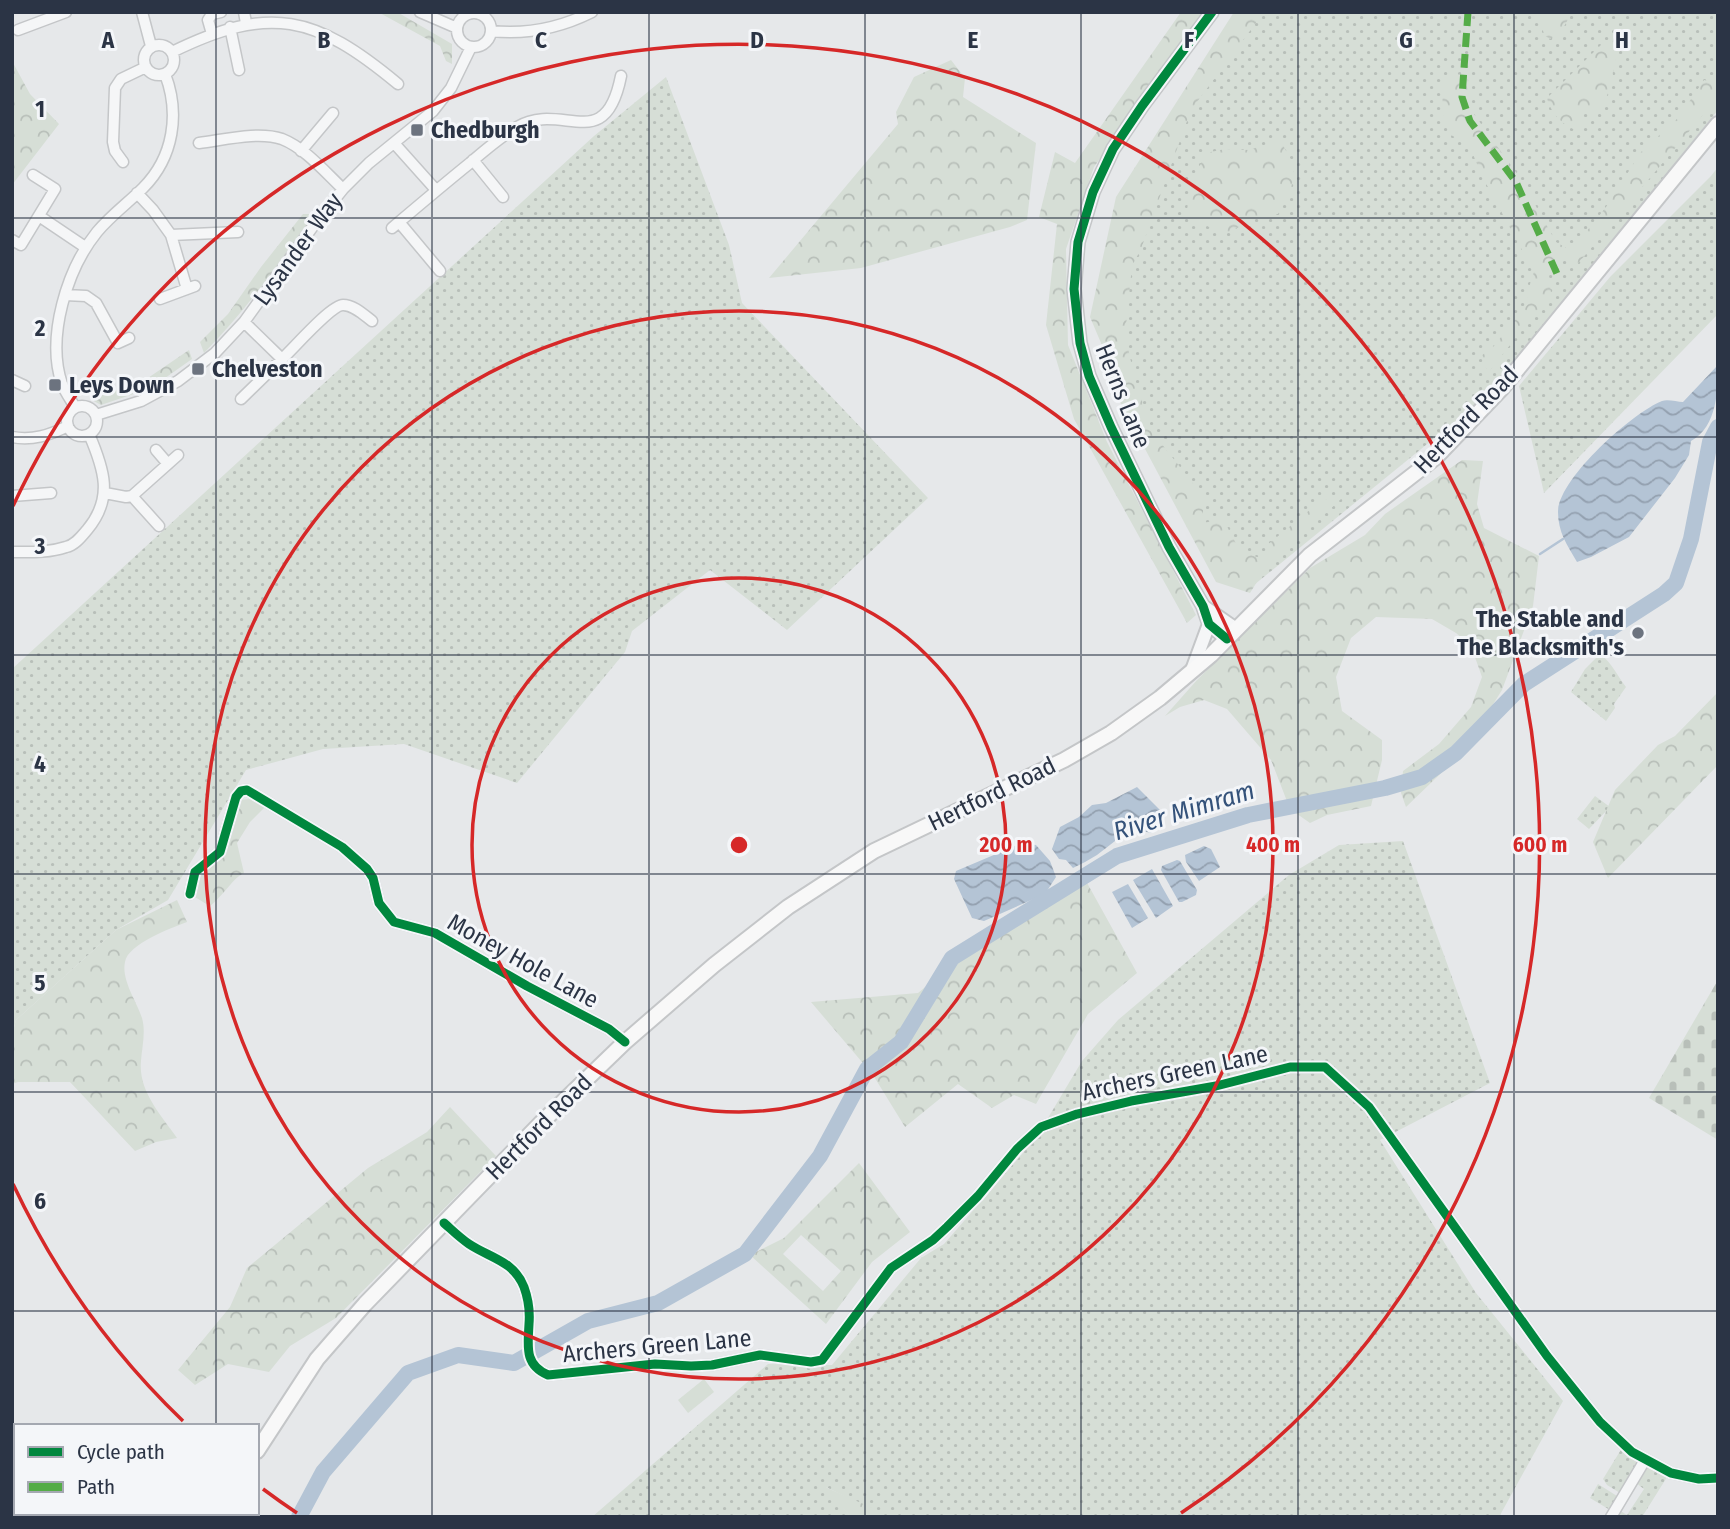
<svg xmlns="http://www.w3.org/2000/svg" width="1730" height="1529" font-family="'Fira Sans Condensed',sans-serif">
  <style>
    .green { fill: url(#green-dots) }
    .forest { fill: url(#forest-crowns); fill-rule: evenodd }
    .cemetery { fill: url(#cemetery-stones) }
    .pitch { fill: #d6ded6 }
    .water { fill: url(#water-waves) }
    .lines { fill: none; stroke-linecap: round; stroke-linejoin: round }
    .stream { stroke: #b4c4d5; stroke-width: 2.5 }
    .river { stroke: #b4c4d5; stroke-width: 16 }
    .minor-casing { stroke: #c4c6c8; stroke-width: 13 }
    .tertiary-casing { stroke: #c4c6c8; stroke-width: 16 }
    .secondary-casing { stroke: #c4c6c8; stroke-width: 18 }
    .minor { stroke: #f5f6f7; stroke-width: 10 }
    .tertiary { stroke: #f5f6f7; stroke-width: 12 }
    .secondary { stroke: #f8f8f8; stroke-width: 14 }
    .quiet { stroke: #54ac47; stroke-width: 7; stroke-dasharray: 14 7; stroke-linecap: butt }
    .cycleway-casing { stroke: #f4f6f9; stroke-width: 13 }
    .cycleway { stroke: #00873e; stroke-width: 9 }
    .grid { fill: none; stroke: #2b3445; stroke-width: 2; stroke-opacity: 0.55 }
    .ring { fill: none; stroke: #d62828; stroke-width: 3.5 }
    .poi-dot { fill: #6c737f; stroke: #f4f6f9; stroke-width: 2.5 }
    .labels { text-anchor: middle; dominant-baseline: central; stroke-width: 6; stroke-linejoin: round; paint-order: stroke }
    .poi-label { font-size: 24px; font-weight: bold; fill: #2b3445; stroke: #f4f6f9; text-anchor: start }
    .street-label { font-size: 24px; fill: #2b3445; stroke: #f4f6f9 }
    .water-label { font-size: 26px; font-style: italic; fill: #34527a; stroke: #f4f6f9 }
    .grid-label { font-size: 23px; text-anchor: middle; font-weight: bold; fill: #2b3445; stroke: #f4f6f9; stroke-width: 6; stroke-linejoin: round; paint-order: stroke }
    .centre { fill: #d62828; stroke: #f4f6f9; stroke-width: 3.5 }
    .ring-label { font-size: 21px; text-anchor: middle; font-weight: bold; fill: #d62828; stroke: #f4f6f9; stroke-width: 6; stroke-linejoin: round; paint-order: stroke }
  </style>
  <defs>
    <pattern id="green-dots" width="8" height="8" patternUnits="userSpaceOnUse" patternTransform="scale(1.75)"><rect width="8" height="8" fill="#d6ded6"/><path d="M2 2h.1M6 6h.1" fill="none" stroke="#b8bfb9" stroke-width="1.8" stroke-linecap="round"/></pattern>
    <pattern id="forest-crowns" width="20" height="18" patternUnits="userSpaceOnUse" patternTransform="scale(1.75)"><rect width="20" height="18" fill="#d6ded6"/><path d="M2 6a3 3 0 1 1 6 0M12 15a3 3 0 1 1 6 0" fill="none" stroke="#b8bfb9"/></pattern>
    <pattern id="cemetery-stones" width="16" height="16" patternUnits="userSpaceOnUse" patternTransform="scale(1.75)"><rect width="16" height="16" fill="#d6ded6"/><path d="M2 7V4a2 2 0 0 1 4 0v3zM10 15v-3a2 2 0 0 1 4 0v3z" fill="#b8bfb9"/></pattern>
    <pattern id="water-waves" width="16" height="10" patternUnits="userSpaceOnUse" patternTransform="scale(1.75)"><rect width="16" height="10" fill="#b4c4d5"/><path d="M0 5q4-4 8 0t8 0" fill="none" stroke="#93a0af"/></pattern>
  </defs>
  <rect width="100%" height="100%" fill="#e6e8ea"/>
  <path class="green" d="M 1256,12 L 1718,12 L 1718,110 L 1485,397 L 1249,589 L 1180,513 L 1109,374 L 1116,270 L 1160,141 Z
    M 666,77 L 729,245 L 742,303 L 928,498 L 787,630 L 710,570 L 632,631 L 625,652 L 517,783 L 404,744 L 323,749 L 246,770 L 168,900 L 116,930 L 16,1020 L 12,1035 L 12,669 L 594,136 Z
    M 1718,167 L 1718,314 L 1544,493 L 1519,386 L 1610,277 L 1711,176 Z
    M 1600,654 C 1613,664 1616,674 1626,687 L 1614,704 L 1615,708 L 1606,721 L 1571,692 L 1585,669 Z
    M 1595,796 L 1610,807 L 1589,829 L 1577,819 Z
    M 1403,841 L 1490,1083 L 1380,1140 L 1476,1293 L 1563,1401 L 1499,1517 L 886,1517 L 826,1487 L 851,1517 L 592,1517 L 768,1364 L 832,1365 L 921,1258 L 944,1244 L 1036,1138 L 1082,1061 L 1118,1020 L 1289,875 L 1339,845 Z
    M 1622,1448 L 1637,1459 L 1639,1463 L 1620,1493 L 1607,1485 L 1603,1479 Z
    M 1648,1466 L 1669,1474 L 1642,1517 L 1615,1517 L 1619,1510 L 1627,1515 L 1644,1489 L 1636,1483 Z
    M 1598,1484 L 1617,1496 L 1618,1499 L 1610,1510 L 1590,1498 Z"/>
  <path class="forest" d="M 378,12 L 397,12 L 452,44 L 452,64 L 446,61 L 440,46 Z
    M 1181,12 L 1204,12 L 1094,167 L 1066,249 L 1068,345 L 1107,442 L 1196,615 L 1187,623 L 1074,419 L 1046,325 L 1057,224 L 1039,217 L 1055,152 L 1075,163 Z
    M 1234,12 L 1264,12 L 1191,110 L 1141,249 L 1132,266 L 1125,335 L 1136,384 L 1153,433 L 1203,496 L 1203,523 L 1223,519 L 1240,551 L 1257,557 L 1266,554 L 1266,546 L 1323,499 L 1341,499 L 1265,569 L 1250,593 L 1216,582 L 1112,387 L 1101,343 L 1090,317 L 1116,197 Z
    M 1539,12 L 1572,12 L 1561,32 L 1550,39 L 1544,35 Z
    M 1617,37 L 1622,45 L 1614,64 L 1612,83 L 1600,113 L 1589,111 L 1584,106 L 1579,112 L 1581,123 L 1579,131 C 1564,127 1551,114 1547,98 L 1605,41 Z
    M 951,60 L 965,78 L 963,97 L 1036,143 L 1027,220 L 1010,227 L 861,268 L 769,278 L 898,124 L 896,112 L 914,77 Z
    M 12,61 L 30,94 L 59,124 L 12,185 Z
    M 1467,74 L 1471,110 L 1520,178 L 1556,242 L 1570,250 L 1579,241 L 1606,207 L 1641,152 L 1678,118 L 1704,80 L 1713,82 L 1718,97 L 1576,266 L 1560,258 L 1548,266 L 1551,293 L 1488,373 L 1481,356 L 1493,347 L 1528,304 L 1528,290 L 1534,272 L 1483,178 L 1469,145 L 1451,135 L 1444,123 L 1441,76 Z
    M 1280,140 L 1294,165 L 1291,191 L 1278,214 L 1259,217 L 1225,234 L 1196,221 L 1187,211 L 1190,186 L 1206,153 L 1225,149 L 1249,150 Z
    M 303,214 L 314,214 C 280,263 246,310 204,353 L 200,342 L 228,314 L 261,267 Z
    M 189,350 L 192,359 L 151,388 L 101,405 L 90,399 L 142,382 Z
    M 1462,460 L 1483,461 L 1477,504 L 1484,528 L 1539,556 L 1533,606 L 1502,690 L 1464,751 L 1406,807 L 1401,793 L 1403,771 L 1439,744 L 1471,707 L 1482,677 L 1471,646 L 1456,633 L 1432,619 L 1376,617 L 1351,638 L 1336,677 L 1342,711 L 1382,740 L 1382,760 L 1371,806 L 1327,815 L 1310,823 L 1290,809 L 1271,760 L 1227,709 L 1204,700 L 1180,707 L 1165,716 L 1197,680 L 1310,568 L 1365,535 L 1385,514 Z
    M 1718,692 L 1718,765 L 1608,878 L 1593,842 L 1615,790 L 1658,745 L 1675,736 Z
    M 251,799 L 265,807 L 250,822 L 237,843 L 244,873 C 234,877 222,897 210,906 L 193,896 L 200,875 L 225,855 L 240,800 Z
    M 1086,881 L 1137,973 L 1088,1014 L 1036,1104 L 1014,1095 L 992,1108 L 958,1084 L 905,1127 L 873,1075 L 811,1002 L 918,993 L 973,948 Z
    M 177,900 L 187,922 C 171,928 128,944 125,962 C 121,980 137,1002 142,1018 C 146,1032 142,1047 141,1061 C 138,1091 161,1115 177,1138 L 156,1142 L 135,1151 L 70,1082 L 18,1082 L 12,1084 L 12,1035 L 16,1020 L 116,930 Z
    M 450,1107 L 496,1156 L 336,1318 L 290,1346 L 269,1372 L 228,1364 L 195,1385 L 178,1370 L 230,1307 L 247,1268 L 368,1168 L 427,1132 Z
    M 859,1163 L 910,1232 L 872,1262 L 826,1324 L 750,1255 L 784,1238 ZM 801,1235 L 841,1271 L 823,1291 L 783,1254 Z
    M 823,1486 L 879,1511 L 886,1517 L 851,1517 Z"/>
  <path class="cemetery" d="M 1718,980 L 1718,1140 L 1649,1098 Z"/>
  <path class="pitch" d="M 704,1379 L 714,1392 L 688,1413 L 678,1400 Z"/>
  <path class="water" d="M 1718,362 C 1718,389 1718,426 1691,441 L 1689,455 L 1675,478 L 1629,537 L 1591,557 L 1577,562 C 1567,545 1558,532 1558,512 C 1558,479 1632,413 1662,401 C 1668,399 1677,402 1683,402 L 1717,366 Z
    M 1137,787 L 1160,810 L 1163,820 L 1151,833 C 1128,826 1114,843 1097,855 C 1089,860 1081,864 1073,868 L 1066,860 L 1059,859 L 1052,849 L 1060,827 L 1079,817 L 1092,805 L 1106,803 Z
    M 1022,843 L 1036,845 L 1050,861 L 1056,877 L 1045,894 L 984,921 L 972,918 L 954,879 L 956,871 Z
    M 1204,846 L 1211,849 L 1220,867 L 1199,881 L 1186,862 L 1185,855 Z
    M 1177,860 L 1180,861 L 1197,890 L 1196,895 L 1182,902 L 1179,902 L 1161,870 L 1162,866 Z
    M 1152,869 L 1173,906 L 1156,918 L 1133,880 Z
    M 1128,884 L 1148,918 L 1132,928 L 1112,892 Z"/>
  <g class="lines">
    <path class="stream" d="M 1540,554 L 1563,539"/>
    <path class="river" d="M 299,1517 L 323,1472 L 408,1373 L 458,1355 L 514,1363 L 588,1321 L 658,1303 L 745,1254 L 820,1156 L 867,1069 L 901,1042 L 952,958 L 1117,856 L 1248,815 L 1385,788 L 1422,777 L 1456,753 L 1524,684 L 1664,594 L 1676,583 L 1691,539 L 1710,442 L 1718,427"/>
    <g class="minor-casing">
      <path id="minor" d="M 142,12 L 151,46
        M 244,12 L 246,23
        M 420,12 L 457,28
        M457 30a17 17 0 1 1 34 0a17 17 0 1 1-34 0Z
        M 230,27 L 239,70
        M 18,30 L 66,12
        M 491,31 C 527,35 560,28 592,12
        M 212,34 L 208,20 L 212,14 L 221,12
        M144 60a15 15 0 1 1 30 0a15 15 0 1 1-30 0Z
        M 172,52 C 270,4 315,15 398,84
        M 199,143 C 224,140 258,131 282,139 C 305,148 325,172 343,189
        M 394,143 L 436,190
        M 301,151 L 333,113
        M 473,160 L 503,197
        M 123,162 L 115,151 L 113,142 L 115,88 L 121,79 L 146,67
        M 137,193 L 153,210 L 171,235 L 187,289
        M 39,216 L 85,247
        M 399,222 L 440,271
        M 392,228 C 418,206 444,184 470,163 C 485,150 500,137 517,127 C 562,100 605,157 621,76
        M 171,235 L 238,232
        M 12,240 L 21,245 L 55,189 L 33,175
        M 65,295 L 86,296 L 96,303 L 118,343 L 129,338
        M 160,299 L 195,286
        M 244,322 L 282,359 C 293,349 331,305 343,305 C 354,305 364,315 372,321
        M 12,380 L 25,386
        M 241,399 L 282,359
        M67 421a15 15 0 1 1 30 0a15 15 0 1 1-30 0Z
        M 75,407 C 71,400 65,392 62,384 C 46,337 67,269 97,232 C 111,215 128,203 143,188 C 174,157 180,113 165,74
        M 96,415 L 141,401 L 178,381 L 215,353 L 244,322 L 314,225 L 343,189 L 369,163 L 433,111 L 451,88 L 471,47
        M 12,437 C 32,441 50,435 68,426
        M 156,450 L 168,464
        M 105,493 L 126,497 L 132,496 L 178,455
        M 12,496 L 51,493
        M 132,496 L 159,526
        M 12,552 C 31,552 48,553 66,547 C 75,545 81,537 87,530 C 114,498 104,469 89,434
        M 190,894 L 195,872 L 220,852 L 236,797 L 241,791 L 247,790 L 342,847 L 367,869 L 373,878 L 379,903 L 394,922 L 435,933 L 527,986 L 609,1029 L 625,1042
        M 444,1223 C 452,1230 460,1238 469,1244 C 490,1258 514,1261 524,1287 C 528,1298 530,1312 529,1324 C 528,1346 524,1365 548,1375 L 655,1364 L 691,1366 L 712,1365 L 760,1355 L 811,1362 L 822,1360 L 891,1268 L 933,1240 L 947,1227 L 978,1196 L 1017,1149 L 1041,1127 L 1077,1114 L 1131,1101 L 1216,1086 L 1290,1067 L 1325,1067 L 1369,1107 L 1547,1356 L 1600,1422 L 1632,1452 L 1671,1473 L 1699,1479 L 1718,1478
        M 1611,1517 L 1645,1460"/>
    </g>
    <g class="tertiary-casing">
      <path id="tertiary" d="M 1212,12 L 1142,106 L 1113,149 L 1093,192 L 1078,242 L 1074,289 L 1080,343 L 1089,376 L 1111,427 L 1169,547 L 1203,606 L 1209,624 L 1227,639
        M 1203,606 L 1236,629
        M 1192,670 L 1209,624"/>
    </g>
    <g class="secondary-casing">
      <path id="secondary" d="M 257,1451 L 317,1359 L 365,1304 L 541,1123 L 625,1042 L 714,965 L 788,907 L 874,851 L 1064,760 L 1111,733 L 1160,698 L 1211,655 L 1310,555 L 1436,457 L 1502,388 L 1718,124
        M 213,1517 L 215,1513"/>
    </g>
    <use href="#minor" class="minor"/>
    <use href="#tertiary" class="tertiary"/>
    <use href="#secondary" class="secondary"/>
    <path class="quiet" d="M 1468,12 L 1462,97 L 1470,121 L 1516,182 L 1558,276"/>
    <g class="cycleway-casing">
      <path id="cycleway" d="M 1212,12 L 1142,106 L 1113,149 L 1093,192 L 1078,242 L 1074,289 L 1080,343 L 1089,376 L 1111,427 L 1169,547 L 1203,606 L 1209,624 L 1227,639
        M 190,894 L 195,872 L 220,852 L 236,797 L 241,791 L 247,790 L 342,847 L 367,869 L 373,878 L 379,903 L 394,922 L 435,933 L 527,986 L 609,1029 L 625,1042
        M 444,1223 C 452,1230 460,1238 469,1244 C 490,1258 514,1261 524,1287 C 528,1298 530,1312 529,1324 C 528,1346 524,1365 548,1375 L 655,1364 L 691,1366 L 712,1365 L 760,1355 L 811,1362 L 822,1360 L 891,1268 L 933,1240 L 947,1227 L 978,1196 L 1017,1149 L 1041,1127 L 1077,1114 L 1131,1101 L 1216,1086 L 1290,1067 L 1325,1067 L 1369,1107 L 1547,1356 L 1600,1422 L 1632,1452 L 1671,1473 L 1699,1479 L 1718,1478"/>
    </g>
    <use href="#cycleway" class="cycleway"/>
  </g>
  <path class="grid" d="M 216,12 L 216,1426M 432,12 L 432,1517M 649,12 L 649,1517M 865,12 L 865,1517M 1081,12 L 1081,1517M 1298,12 L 1298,1517M 1514,12 L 1514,1517M 12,218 L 1718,218M 12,437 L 1718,437M 12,655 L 1718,655M 12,874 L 1718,874M 12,1092 L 1718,1092M 12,1311 L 1718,1311M 216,1513 L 216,1517"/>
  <g class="ring">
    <circle cx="739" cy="845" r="267"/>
    <circle cx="739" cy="845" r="534"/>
    <path d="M297 1513A801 801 0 0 1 263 1489M183 1421A801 801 0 0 1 13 1184M13 506A801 801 0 1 1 1181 1513"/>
  </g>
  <g class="poi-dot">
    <rect x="410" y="123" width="14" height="14" rx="3.5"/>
    <rect x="191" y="362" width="14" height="14" rx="3.5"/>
    <rect x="48" y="378" width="14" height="14" rx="3.5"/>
    <circle cx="1638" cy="633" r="7"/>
  </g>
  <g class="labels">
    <g class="poi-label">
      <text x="431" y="130">Chedburgh</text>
      <text x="212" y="369">Chelveston</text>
      <text x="69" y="385">Leys Down</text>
      <text x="1624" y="619" text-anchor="end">The Stable and<tspan x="1624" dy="28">The Blacksmith's</tspan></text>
    </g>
    <g class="street-label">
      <text transform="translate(298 249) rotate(-54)">Lysander Way</text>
      <text transform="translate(1123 396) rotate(68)">Herns Lane</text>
      <text transform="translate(1466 420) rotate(-46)">Hertford Road</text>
      <text transform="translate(992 794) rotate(-26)">Hertford Road</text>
      <text transform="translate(523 961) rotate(29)">Money Hole Lane</text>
      <text transform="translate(1175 1073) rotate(-12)">Archers Green Lane</text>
      <text transform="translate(539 1127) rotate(-45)">Hertford Road</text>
      <text transform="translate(657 1346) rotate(-5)">Archers Green Lane</text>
    </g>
    <g class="water-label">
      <text transform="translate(1184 811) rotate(-17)">River Mimram</text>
    </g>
  </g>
  <g class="grid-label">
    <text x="108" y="48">A</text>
    <text x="324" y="48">B</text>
    <text x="541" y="48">C</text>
    <text x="757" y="48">D</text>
    <text x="973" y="48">E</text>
    <text x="1189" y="48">F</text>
    <text x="1406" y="48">G</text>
    <text x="1622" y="48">H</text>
    <text x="40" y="117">1</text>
    <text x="40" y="336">2</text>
    <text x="40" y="554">3</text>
    <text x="40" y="772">4</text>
    <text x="40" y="991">5</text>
    <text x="40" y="1209">6</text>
  </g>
  <circle cx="739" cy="845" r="10" class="centre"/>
  <g class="ring-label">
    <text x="1006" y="852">200 m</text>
    <text x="1273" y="852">400 m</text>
    <text x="1540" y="852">600 m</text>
  </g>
  <rect width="1730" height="1529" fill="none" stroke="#2b3445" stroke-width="28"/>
  <rect x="14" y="1424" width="245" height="91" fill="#f4f6f9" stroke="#a4a8b1" stroke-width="2"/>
  <rect x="28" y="1447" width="35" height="10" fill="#00873e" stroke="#a4a8b1" stroke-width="2"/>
  <text x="77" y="1459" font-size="21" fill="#2b3445">Cycle path</text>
  <rect x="28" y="1482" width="35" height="10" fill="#54ac47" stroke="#a4a8b1" stroke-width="2"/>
  <text x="77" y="1494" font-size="21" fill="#2b3445">Path</text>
</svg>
